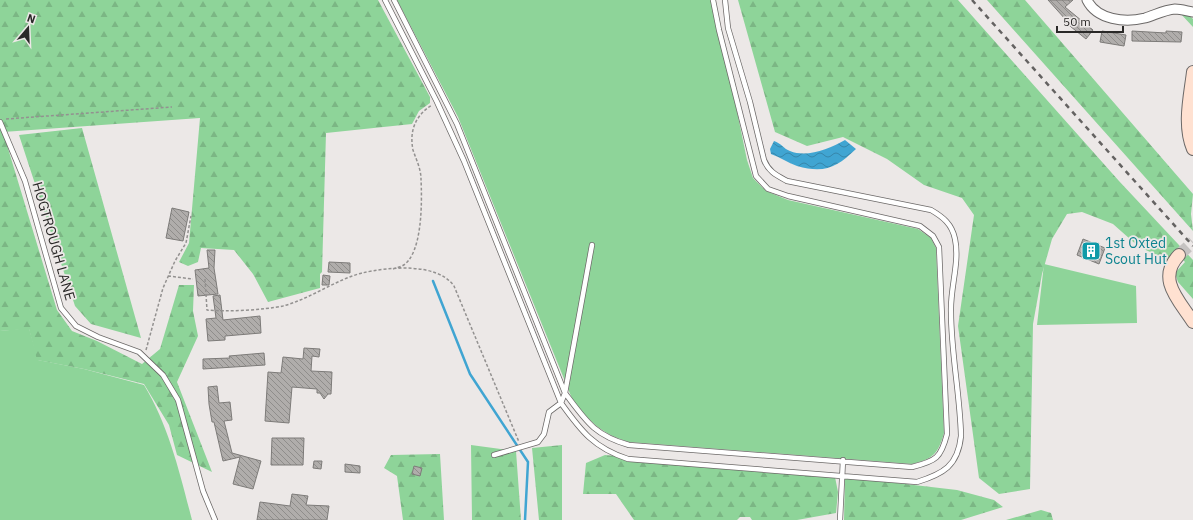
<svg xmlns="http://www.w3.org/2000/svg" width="1193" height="520" font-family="'IBM Plex Sans',sans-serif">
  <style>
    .green { fill: #8ed499 }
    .forest { fill: url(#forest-firs) }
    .water { fill: url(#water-waves) }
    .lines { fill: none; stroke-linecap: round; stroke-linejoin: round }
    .stream { stroke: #40a5d2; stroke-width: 2.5 }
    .building { fill: url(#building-back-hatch); stroke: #7d7b79 }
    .secondary-tunnel { stroke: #c5c2c1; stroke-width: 12; stroke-dasharray: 12 6; stroke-linecap: butt }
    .lane-casing { stroke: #6c6968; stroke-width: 6 }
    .street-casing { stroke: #6c6968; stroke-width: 11 }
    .secondary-casing { stroke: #6c6968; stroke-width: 14 }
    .path { stroke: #939190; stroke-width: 1.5; stroke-dasharray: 3 2; stroke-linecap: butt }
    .lane { stroke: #fff; stroke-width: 4.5 }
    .street { stroke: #fff; stroke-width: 9 }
    .secondary { stroke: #ffe1d1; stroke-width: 12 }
    .rail { stroke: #646261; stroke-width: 2.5; stroke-dasharray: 5 5; stroke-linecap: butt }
    .labels { text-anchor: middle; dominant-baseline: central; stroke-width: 3.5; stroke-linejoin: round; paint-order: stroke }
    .street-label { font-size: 14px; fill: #2a2928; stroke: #ece8e7 }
    .culture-label { font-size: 14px; fill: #0d838f; stroke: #ece8e7; text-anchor: start }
  </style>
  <defs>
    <pattern id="forest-firs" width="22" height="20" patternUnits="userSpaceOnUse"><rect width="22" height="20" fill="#8ed499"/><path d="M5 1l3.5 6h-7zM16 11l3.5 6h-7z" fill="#7bb684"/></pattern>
    <pattern id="water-waves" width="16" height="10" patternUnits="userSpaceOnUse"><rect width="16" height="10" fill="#40a5d2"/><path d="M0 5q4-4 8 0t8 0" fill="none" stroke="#3686aa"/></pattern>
    <pattern id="building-back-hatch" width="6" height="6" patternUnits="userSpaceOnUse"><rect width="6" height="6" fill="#b0adab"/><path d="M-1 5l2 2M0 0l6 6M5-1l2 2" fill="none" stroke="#8f8d8b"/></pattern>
  </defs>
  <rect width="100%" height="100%" fill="#ece8e7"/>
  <path class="green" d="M 397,0 L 714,0 L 747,160 L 753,178 L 766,191 L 788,200 L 918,229 L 931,238 L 936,248 L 944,433 C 938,454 933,459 912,464 L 629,442 C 602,434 590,422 573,401 L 458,117 Z
    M 1180,13 L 1190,16 L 1193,19 L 1193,27 Z
    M 1044,264 L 1136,286 L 1137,323 L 1037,325 Z
    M 29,328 L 38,360 L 84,369 L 144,385 C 169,426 180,474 192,520 L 0,520 L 0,331 Z"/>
  <path class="forest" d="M 0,0 L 378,0 L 430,97 L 430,103 L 419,111 L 412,124 L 326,133 L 322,272 L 320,274 L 320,288 L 268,302 L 253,274 L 234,250 L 201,248 L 198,262 L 188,266 L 179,262 L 189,243 L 200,118 L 3,132 L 57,310 L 72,331 L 97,341 L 142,364 L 160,349 L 179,285 L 194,285 L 193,311 L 198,336 L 177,382 L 212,472 L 177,455 L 169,425 L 144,384 L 84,369 L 37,360 L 29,329 L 0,331 Z
    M 738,0 L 958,0 L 1119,181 L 1193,260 L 1193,299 L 1178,282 L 1175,273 L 1185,262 L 1175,251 L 1168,260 L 1139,247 L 1113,224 L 1082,212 L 1067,214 L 1052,239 L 1042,274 L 1033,324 L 1030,489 L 999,494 L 979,478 L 958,326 L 974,215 L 962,198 L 924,185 L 887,159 L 843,137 L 807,146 L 775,132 Z
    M 987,0 L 1025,0 L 1193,194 L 1191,214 L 1193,231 Z
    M 82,128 L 141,338 L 91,324 L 75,306 L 19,135 Z
    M 471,445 L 516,451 L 521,520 L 472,520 Z
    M 562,445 L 562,520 L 539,520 L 532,448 Z
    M 440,454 L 444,520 L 403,520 L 397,476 L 384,468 L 391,455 Z
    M 605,455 L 769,468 L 835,477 L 838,492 L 836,513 L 797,520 L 752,520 L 750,517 L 740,517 L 737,520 L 634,520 L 616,494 L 583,494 L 586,463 Z
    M 845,477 L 957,490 L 994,500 L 1003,507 L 961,520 L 844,520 Z
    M 1041,510 L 1051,513 L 1053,520 L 1006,520 Z"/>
  <path class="water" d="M 845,140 L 856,149 C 837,167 825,174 797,166 C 788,163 780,157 771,154 L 770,149 L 774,141 C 781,143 784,149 790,151 C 807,158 829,149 845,140 Z"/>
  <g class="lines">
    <path class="stream" d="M 433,281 L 470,374 L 528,462 L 525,520"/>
  </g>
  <path class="building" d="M 1048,0 L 1073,0 L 1065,7 L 1093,30 L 1086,39 L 1065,22 L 1066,20 Z
    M 1102,31 L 1126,35 L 1124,46 L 1100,42 Z
    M 1132,31 L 1166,33 L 1166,31 L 1182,32 L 1181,42 L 1132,41 Z
    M 172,208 L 189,212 L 183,241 L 166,238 Z
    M 1083,239 L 1105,248 L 1099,264 L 1077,255 Z
    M 207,250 L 215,250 L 214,268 L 218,294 L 198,296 L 195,270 L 209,268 Z
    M 329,262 L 350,263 L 350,273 L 328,272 Z
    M 323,275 L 330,276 L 329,285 L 322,285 Z
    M 220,295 L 223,320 L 260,316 L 261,333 L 225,336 L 225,340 L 208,341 L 206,319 L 216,318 L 213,296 Z
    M 304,348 L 320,349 L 319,357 L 312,356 L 311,371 L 332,372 L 331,394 L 328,394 L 324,399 L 320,393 L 317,393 L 317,389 L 292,387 L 289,423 L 265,421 L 268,372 L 281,373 L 283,357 L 303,359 Z
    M 264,353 L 265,365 L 203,369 L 203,359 L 230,358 L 229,356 Z
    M 217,386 L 219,403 L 230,402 L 232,420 L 224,421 L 232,453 L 261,461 L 253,489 L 233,484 L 240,457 L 223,461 L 214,422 L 212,422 L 209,404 L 208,387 Z
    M 272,438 L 304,438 L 303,465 L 271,465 Z
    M 314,461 L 322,461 L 321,469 L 313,468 Z
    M 345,464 L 360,466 L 360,473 L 345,472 Z
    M 414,466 L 422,468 L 420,476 L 412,474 Z
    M 292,494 L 308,496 L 306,505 L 329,506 L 327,520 L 257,520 L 260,502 L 290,506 Z"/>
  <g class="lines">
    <path class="secondary-tunnel" d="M 1179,255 L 1193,242"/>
    <g class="lane-casing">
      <path id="lane" d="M 385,0 L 437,102 L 464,161 L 561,403 C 581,431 594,448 628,459 L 917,482 C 943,474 958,466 961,436 C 960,394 951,353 951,312 C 950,288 960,262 955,239 C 952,224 943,217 931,210 L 787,181 C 776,175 769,172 764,160 L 750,102 L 728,28 L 725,0
        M 394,0 L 457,124 L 565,393 C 586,421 594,435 629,445 L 912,467 C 936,461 941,458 947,434 L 939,247 L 933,236 L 920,226 L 788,196 L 768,189 L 756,176 L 719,30 L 713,0
        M 0,122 L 25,181 L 61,308 L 76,326 L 98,337 L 139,352 L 163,375 L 178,400 L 203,491 L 215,520
        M 494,455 L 538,442 L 544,434 L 549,412 L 561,403 L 565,393 L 592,245
        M 840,520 L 843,460"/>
    </g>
    <g class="street-casing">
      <path id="street" d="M 1087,0 C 1097,20 1125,23 1145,18 C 1155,15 1164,10 1175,9 C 1181,9 1187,11 1193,12"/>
    </g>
    <g class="secondary-casing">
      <path id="secondary" d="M 1193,72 C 1190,97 1183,125 1193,149
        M 1179,255 C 1156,279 1179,300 1193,322"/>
    </g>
    <path class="path" d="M 6,119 L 172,107
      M 393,269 C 396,268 399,267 402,266 C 423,255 422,200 421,179 C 421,169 416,159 413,150 C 409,130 416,115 432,105
      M 168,276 L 193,279
      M 205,279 L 207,310 C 226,312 264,310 283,306 C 310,299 335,280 362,273 C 388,267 437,262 454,286 L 519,442
      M 146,350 L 163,288 L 175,261 L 186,243 L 191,216"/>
    <use href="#lane" class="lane"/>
    <use href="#street" class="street"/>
    <use href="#secondary" class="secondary"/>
    <path class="rail" d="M 972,0 L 1193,246"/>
  </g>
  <defs>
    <g id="building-square" transform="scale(1)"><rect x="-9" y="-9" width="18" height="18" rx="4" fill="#0f9aa8" stroke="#ece8e7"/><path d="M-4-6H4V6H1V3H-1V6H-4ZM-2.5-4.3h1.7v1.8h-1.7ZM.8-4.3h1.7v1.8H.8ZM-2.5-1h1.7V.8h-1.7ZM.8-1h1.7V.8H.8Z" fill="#fff"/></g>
  </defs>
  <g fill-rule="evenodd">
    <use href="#building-square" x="1091" y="251"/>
  </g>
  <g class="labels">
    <g class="street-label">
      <text transform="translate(54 241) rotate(74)">HOGTROUGH LANE</text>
    </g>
    <g class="culture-label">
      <text x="1105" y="243">1st Oxted<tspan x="1105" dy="16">Scout Hut</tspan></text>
    </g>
  </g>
  <g transform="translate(28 28) rotate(19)" stroke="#ece8e7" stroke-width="3" paint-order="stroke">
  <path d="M0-3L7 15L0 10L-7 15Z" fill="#2a2928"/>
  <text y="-6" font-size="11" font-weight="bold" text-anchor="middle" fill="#2a2928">N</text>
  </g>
  <path d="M1057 26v6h66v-6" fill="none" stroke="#2a2928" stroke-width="2"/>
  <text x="1063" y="26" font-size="12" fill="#2a2928" stroke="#ece8e7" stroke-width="3" paint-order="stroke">50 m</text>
</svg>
